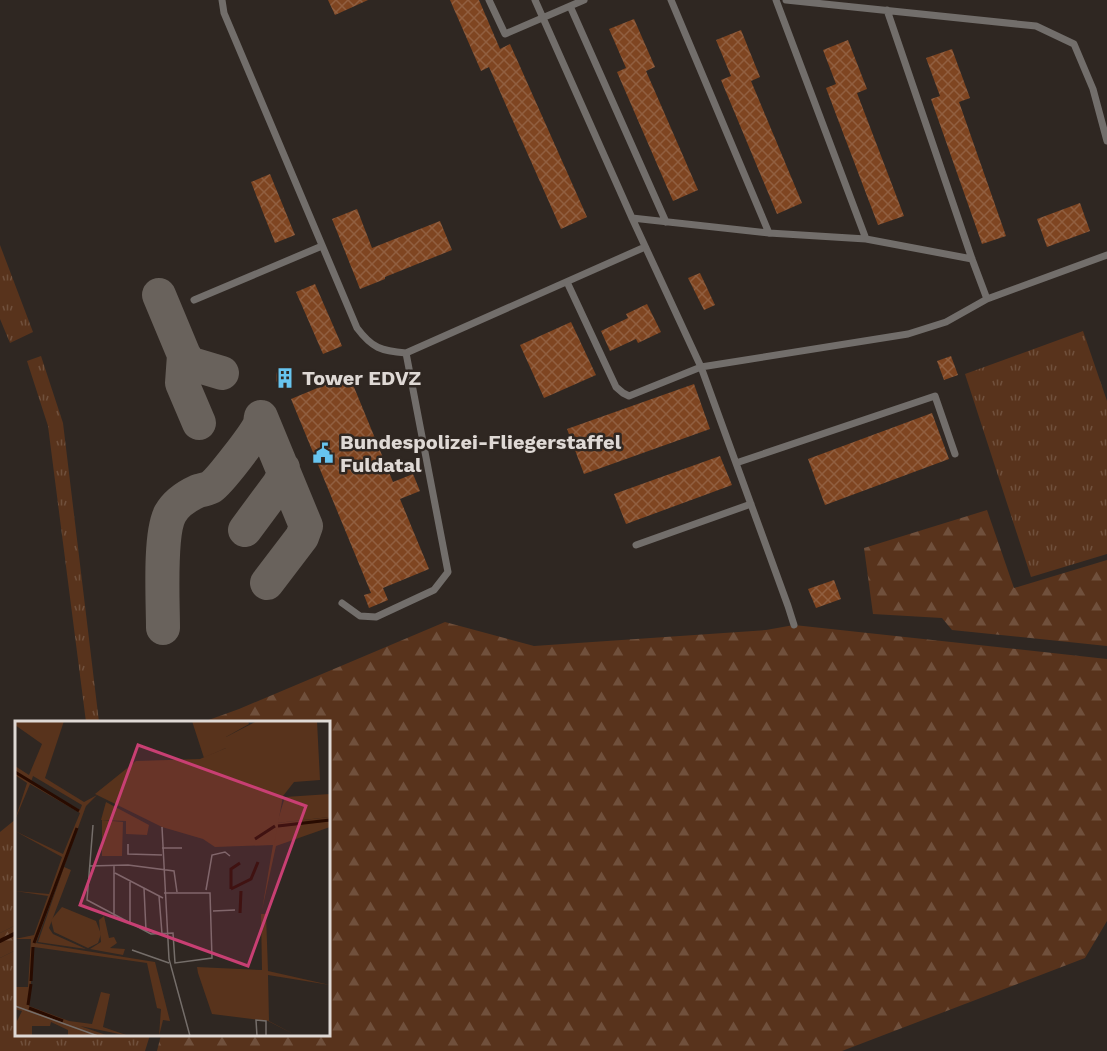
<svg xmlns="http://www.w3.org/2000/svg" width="1107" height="1051" font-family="'Work Sans',sans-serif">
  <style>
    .grass { fill: url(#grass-tufts) }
    .forest { fill: url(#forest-firs) }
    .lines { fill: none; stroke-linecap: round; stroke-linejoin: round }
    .stream { stroke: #280b00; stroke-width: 4 }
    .taxiway { stroke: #69625c; stroke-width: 34 }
    .building { fill: url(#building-cross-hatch) }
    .service { stroke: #726e6b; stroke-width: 7 }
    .labels { text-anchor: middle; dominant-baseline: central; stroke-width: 5; stroke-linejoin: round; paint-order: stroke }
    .poi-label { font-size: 20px; font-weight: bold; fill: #dfd9d5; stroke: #2f2722; text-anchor: start }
    .inset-river { fill: none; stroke: #280b00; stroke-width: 3 }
    .inset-road { fill: none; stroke: #756e6a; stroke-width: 1.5 }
    .view { fill: #c83f73; fill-opacity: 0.15; stroke: #c83f73; stroke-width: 3 }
    .inset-edge { fill: none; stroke: #dfd9d5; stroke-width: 3 }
  </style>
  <defs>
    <pattern id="grass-tufts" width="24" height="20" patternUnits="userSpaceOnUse" patternTransform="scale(1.5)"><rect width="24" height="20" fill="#58331c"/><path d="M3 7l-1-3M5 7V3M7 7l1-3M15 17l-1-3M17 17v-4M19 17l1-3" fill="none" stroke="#70503c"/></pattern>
    <pattern id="forest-firs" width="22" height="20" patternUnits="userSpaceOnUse" patternTransform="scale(1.5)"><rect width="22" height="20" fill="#58331c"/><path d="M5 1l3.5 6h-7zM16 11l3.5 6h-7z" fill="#70503c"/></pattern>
    <pattern id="building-cross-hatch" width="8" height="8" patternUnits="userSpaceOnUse" patternTransform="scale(1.5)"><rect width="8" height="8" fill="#7f4521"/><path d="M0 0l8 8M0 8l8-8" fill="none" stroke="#915f40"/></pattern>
  </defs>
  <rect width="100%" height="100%" fill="#2f2722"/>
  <path class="grass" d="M 0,245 L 33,332 L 10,343 L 0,319 Z
    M 1083,331 L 1107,401 L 1107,554 L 1031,577 L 965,374 Z
    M 41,356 L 63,423 L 99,722 L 86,722 L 48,426 L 27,361 Z
    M 16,819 L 16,925 L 0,933 L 0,832 Z
    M 16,950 L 16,1034 L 150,1035 L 145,1051 L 0,1051 L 0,958 Z"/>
  <path class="forest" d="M 987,510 L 1014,588 L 1107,560 L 1107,646 L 952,630 L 942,618 L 873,614 L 864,548 Z
    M 445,622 L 534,646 L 766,630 L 794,625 L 1107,659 L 1107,921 L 1085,958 L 842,1051 L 157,1051 L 161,1035 L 328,1034 L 328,722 L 203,722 L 239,709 Z
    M 16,925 L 16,950 L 0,958 L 0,933 Z"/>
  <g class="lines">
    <path class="stream" d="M 0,941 L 16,933"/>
    <path class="taxiway" d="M 159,295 L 184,355 L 182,383 L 199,423
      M 184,355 L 188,361 L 192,364 L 222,373
      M 261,417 L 306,526 L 302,537 L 267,583
      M 245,530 L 279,484 L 283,476 L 283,468
      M 163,628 C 163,602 159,535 170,514 C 176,503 187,496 198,491 C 202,490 207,489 211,487 C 220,481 254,436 259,426 C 261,422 260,420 261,417"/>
  </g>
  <path class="building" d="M 328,0 L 368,0 L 335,15 Z
    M 450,0 L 479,0 L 500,49 L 510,44 L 587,217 L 561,229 L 489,67 L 481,71 Z
    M 634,19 L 655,67 L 646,71 L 698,190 L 673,201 L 617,72 L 626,68 L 609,29 Z
    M 741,30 L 760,77 L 751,81 L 802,203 L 777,214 L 721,80 L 731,76 L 716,40 Z
    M 848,40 L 867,89 L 857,93 L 904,216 L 878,225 L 826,88 L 836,84 L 823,50 Z
    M 952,49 L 970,98 L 959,102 L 1006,236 L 982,244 L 931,99 L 940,96 L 926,58 Z
    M 270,174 L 295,235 L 275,243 L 251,182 Z
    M 1080,203 L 1090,231 L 1047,247 L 1037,219 Z
    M 357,209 L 372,248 L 440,221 L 452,250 L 385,277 L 385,279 L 360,289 L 332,219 Z
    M 700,273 L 715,305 L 704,310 L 688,278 Z
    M 315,284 L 342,346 L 323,354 L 296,292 Z
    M 647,304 L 661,332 L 638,343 L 636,339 L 610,351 L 601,331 L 628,318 L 626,314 Z
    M 571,322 L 596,375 L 544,398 L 520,345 Z
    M 951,356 L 958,375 L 944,380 L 937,361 Z
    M 284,368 L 290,370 L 293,375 L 292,390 L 280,386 L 276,381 L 276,375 L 277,372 Z
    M 349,375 L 393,482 L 413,474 L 420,491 L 400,499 L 429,569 L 383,588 L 388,600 L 369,608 L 364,595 L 371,593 L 291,399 Z
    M 694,384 L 710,429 L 584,474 L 567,429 Z
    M 932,413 L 949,459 L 825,505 L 808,459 Z
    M 720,456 L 732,485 L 626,524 L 614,494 Z
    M 834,580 L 841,599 L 816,608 L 808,589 Z"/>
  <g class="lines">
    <path class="service" d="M 222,0 L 224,13 L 357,328 C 372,348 381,351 406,353 L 645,247
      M 489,0 L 505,34 L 584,0
      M 535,0 L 632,218 L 701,367 L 788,606 L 794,625
      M 671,0 L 769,233
      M 776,0 L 866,239
      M 786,0 L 1036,26 L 1074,44 L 1093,89 L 1107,141
      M 570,6 L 666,222
      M 887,10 L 972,259 L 987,299
      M 632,218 L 769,233 L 866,239 L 972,259
      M 567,282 L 616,387 L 623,393 L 629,396 L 701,367 L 908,334 L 946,322 L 987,299 L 1107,255
      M 194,300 L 322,246
      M 736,463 L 935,396 L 955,454
      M 636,545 L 751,504
      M 342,603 L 360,616 L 376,617 L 434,590 L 448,572 L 406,353"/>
  </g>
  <defs>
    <g id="building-bare" transform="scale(1.62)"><path d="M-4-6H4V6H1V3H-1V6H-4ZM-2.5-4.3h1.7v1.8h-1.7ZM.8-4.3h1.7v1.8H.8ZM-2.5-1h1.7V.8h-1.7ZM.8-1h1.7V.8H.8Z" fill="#67c4ef" stroke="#2f2722" stroke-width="2.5" paint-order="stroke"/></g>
    <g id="civic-bare" transform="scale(1.62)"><path d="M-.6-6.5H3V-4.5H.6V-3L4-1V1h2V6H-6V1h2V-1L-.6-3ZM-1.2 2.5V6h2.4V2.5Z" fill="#67c4ef" stroke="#2f2722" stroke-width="2.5" paint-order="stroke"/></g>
  </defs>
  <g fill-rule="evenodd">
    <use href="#building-bare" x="285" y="378"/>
    <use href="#civic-bare" x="323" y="453"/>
  </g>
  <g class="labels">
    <g class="poi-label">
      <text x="302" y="378">Tower EDVZ</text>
      <text x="340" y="442">Bundespolizei-Fliegerstaffel<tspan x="340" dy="23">Fuldatal</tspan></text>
    </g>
  </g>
  <g transform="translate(15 721)">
    <rect width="315" height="315" fill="#2f2722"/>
    <path d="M 0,0 L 49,0 L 30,57 L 69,81 L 82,74 L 71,85 L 21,222 L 140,241 L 155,300 L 148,299 L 144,315 L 146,288 L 142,287 L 132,242 L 19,226 L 14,285 L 54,300 L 77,303 L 86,271 L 95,273 L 88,306 L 114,315 L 65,305 L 94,315 L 53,315 L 53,309 L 36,301 L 35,305 L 17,305 L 17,315 L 0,315 L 0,290 L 2,300 L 7,290 L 0,288 L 0,266 L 13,266 L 16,218 L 0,218 L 19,214 L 33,175 L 0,170 L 34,173 L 47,136 L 0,110 L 48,133 L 65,92 L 15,63 L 0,99 L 12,62 L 0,54 L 0,45 L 14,54 L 27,23 L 0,4 ZM 18,55 L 67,84 L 65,89 L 16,61 ZM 177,0 L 233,0 L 234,3 L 211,16 L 211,27 L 189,37 ZM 315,73 L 315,96 L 262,102 L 270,76 ZM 87,99 L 108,101 L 107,135 L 87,135 ZM 315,100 L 315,106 L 261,125 L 247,189 L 261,106 ZM 246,193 L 251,193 L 253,250 L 315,264 L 253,254 L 254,300 L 282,315 L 253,300 L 197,293 L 183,252 L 182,246 L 247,249 Z" fill="#58331c" fill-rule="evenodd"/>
    <path d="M 242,0 L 302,0 L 305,59 L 279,61 L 268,75 L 259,124 L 200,126 L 188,118 L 147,106 L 80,73 L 121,40 L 185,38 L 211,27 L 211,16 ZM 91,81 L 134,104 L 132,114 L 111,113 L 111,100 L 86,99 ZM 315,96 L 315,100 L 262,106 L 262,102 ZM 49,146 L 56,149 L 34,207 L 38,213 L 71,228 L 23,221 ZM 89,195 L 94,217 L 99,216 L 102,222 L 95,227 L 110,228 L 108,234 L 75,228 L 86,221 L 84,199 Z" fill="#58331c"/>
    <path d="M 47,186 L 81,200 L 86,213 L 83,222 L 73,227 L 39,211 L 36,199 Z" fill="#58331c"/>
    <path class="inset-river" d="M 0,51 L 64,90M 263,105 L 315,99M 240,118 L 260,105M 216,168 L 236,158 L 243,141M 216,168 L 216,148 L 225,142M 225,192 L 226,170M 19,222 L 62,107M 16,260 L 18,226M 13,284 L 16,263M 14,287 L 48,300"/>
    <path class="inset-road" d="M 78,104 L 72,179 L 136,213 L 158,212 L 160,242 L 197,237 L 195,172 L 149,172M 147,106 L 154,238 L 175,315M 113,123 L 113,133 L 147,134M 147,127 L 167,127M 74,145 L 113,144 L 159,150 L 162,171M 100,152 L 148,177M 115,161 L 115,202M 129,167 L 131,210M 191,169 L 197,134 L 210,131 L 215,135M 144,175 L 147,213M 198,190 L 220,189M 99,195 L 99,145M 117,229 L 154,242M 0,285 L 83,315M 242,315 L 241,299 L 251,300 L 251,315"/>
    <path class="view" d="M 123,24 L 291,85 L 233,245 L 65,184 Z"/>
    <rect width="315" height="315" class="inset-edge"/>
  </g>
</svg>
